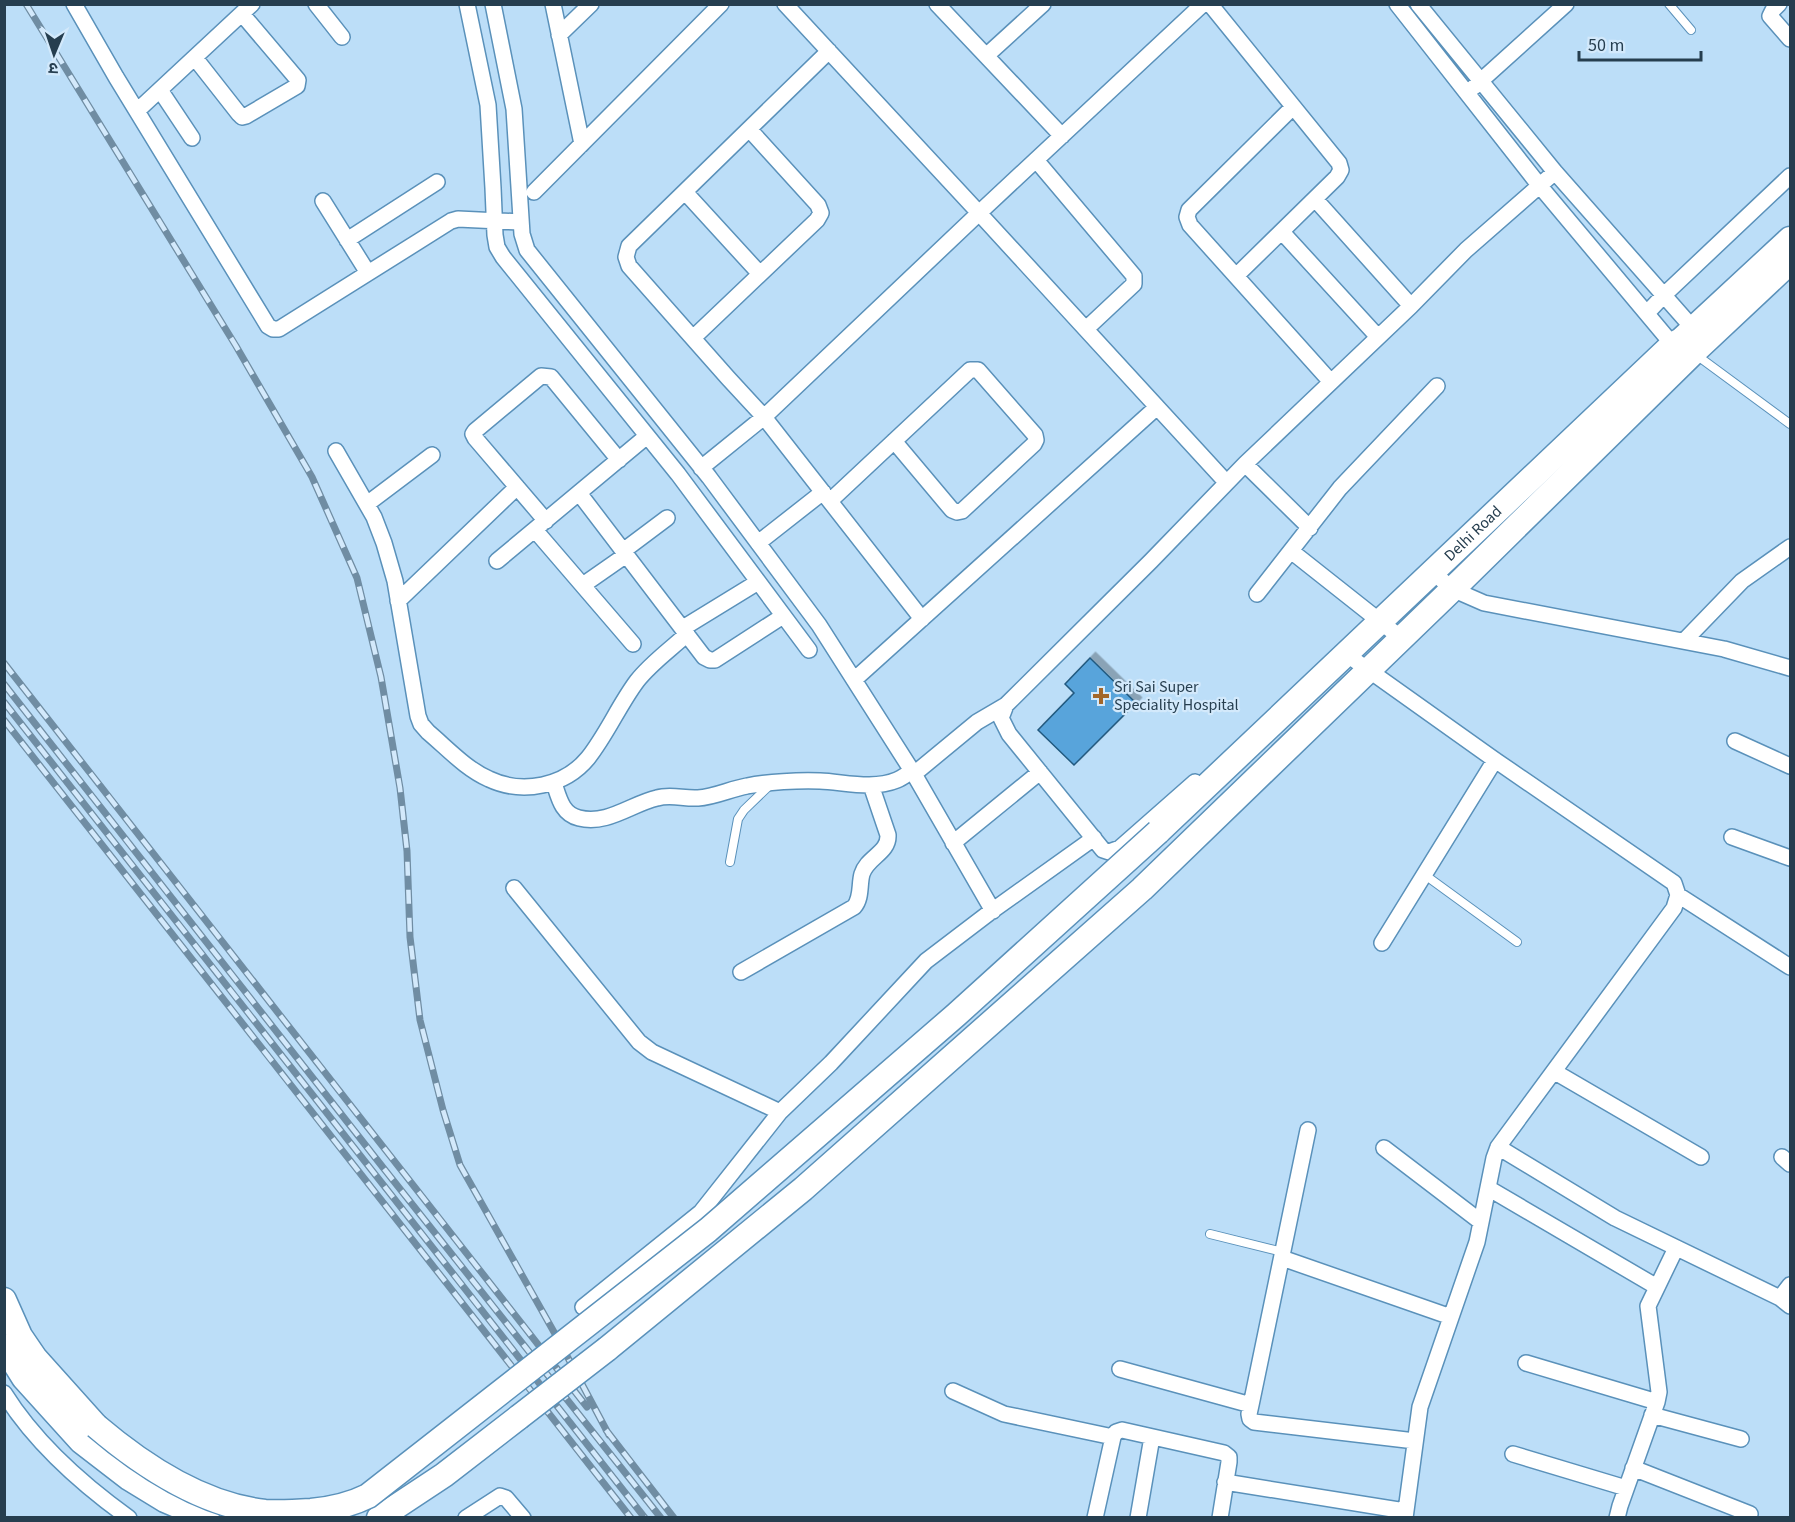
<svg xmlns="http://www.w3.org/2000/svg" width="1795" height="1522" font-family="'Source Sans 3','Noto Sans Devanagari',sans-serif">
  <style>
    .building { fill: #58a4db; stroke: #20597f; stroke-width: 1.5; filter: url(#shadow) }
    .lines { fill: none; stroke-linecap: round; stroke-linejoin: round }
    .lane-casing { stroke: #5a91ba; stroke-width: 10 }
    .street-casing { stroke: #5a91ba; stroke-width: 18 }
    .primary-casing { stroke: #5a91ba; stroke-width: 27 }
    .lane { stroke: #fff; stroke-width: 8 }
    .street { stroke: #fff; stroke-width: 15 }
    .primary { stroke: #fff; stroke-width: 24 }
    .rail-casing { stroke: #708da3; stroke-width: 7 }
    .rail { stroke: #d3e9fb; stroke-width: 4.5; stroke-dasharray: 14; stroke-linecap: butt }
    .primary-bridge-casing { stroke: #5a91ba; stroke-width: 27; stroke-linecap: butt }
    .primary-bridge { stroke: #fff; stroke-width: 24 }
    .poi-dot { fill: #a3672a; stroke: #d3e9fb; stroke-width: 2 }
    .labels { text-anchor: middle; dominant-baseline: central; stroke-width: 4.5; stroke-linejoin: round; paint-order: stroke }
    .street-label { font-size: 16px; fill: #263e4f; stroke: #d3e9fb }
    .poi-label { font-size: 16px; fill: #263e4f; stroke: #d3e9fb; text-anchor: start }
  </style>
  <defs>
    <filter id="shadow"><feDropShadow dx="5.5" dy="-5.5" stdDeviation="0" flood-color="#0004"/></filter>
  </defs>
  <rect width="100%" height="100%" fill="#bcdef8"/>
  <path class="building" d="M 1090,658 L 1136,703 L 1074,765 L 1038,730 L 1074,693 L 1065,684 Z"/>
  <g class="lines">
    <g class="lane-casing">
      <path id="lane" d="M 1669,4 L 1691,30
        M 1695,354 L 1790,424
        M 730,862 L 738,819 L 744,810 L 771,784
        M 1425,875 L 1517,942
        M 1210,1234 L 1283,1252"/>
    </g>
    <g class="street-casing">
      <path id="street" d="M 74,4 L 116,77 L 268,326 L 273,329 L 279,329 L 451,221 L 458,219 L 521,222
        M 316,4 L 342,37
        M 467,4 L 488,105 L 493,188 L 495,235 L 497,247 L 503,257 L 678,474 L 809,650
        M 493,4 L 514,109 L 522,234 L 527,250 L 709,477 L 819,625 L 914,774 L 993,911
        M 553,4 L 582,144
        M 785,4 L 979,213 L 1226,482
        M 937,4 L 1062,136
        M 1210,4 L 1339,163 L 1341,170 L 1337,177 L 1236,276
        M 1397,4 L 1539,185 L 1678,351
        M 1418,4 L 1555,172 L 1698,334
        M 1779,4 L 1773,10 L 1770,16 L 1790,39
        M 559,35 L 591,4
        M 829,51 L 629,246 L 626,257 L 629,266 L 728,378 L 764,417 L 922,619
        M 986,56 L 1043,4
        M 195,58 L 239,114 L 242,117 L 246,116 L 297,86 L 298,80 L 242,14
        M 1474,87 L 1566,4
        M 160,90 L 192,138
        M 1293,107 L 1189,210 L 1187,217 L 1190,225 L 1331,382
        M 137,111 L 252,4
        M 1036,160 L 1134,276 L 1134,284 L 1086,329
        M 534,192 L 721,4
        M 685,192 L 760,274
        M 1315,199 L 1411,306
        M 323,201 L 368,273
        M 1282,232 L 1378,337
        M 347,240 L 437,182
        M 1647,313 L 1664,295 L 1790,176
        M 693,338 L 817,220 L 821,213 L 818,205 L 749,129
        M 336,451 L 374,517 L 384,543 L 395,581 L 418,716 L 421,724 L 428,732 C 447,748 466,769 489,779 C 523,795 565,786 588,758 C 607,734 619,705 637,681 C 651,663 671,649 687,634
        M 1245,464 L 1310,528
        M 701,468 L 764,417 L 979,213 L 1203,4
        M 579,493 L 704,657 L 710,660 L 715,660 L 783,616
        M 830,501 L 970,370 L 978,370 L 1035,435 L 1036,440 L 1034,444 L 962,511 L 957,512 L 952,510 L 894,441
        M 367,504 L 432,455
        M 546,521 L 475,438 L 473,434 L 475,431 L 541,376 L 551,377 L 619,460
        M 535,530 L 633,644
        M 758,543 L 823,492
        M 623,551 L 667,518
        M 1291,551 L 1401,638
        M 497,561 L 647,436
        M 1433,572 L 1452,589 L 1484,603 L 1724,649 L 1790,668
        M 583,585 L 626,555
        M 1257,594 L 1340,488 L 1437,386
        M 398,601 L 517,487
        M 683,628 L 758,582
        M 1684,641 L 1742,581 L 1790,547
        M 1346,654 L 1495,760 L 1674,883 L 1678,895 L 1674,908 L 1498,1147 L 1494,1158 L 1477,1242 L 1420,1407 L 1405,1518
        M 854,680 L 1157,407
        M 1735,741 L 1790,766
        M 914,774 L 977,722 L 1006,705
        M 1195,782 L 1120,848 L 1109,852 L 1103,850 L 1009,734 L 1001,718 L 1006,705 L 1151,561 L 1245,464 L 1411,306 L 1466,250 L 1555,172
        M 554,783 C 559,798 562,814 579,818 C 608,825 631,804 657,798 C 671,794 684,799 698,798 C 715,797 730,789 747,786 C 767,782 799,780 820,781 C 844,782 873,790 897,780 C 902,778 907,774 912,771
        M 1732,837 L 1790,858
        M 953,843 L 1040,772
        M 514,888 L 639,1042 L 652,1052 L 780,1112
        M 1678,895 L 1790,967
        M 1382,943 L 1495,760
        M 741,972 L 854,907 C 862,898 859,884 862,874 C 867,857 889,853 888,835 L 871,785
        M 1555,1072 L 1701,1157
        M 1308,1130 L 1251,1405 L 1249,1414 L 1250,1419 L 1254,1422 L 1415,1441
        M 1498,1147 L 1615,1218 L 1780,1298 L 1790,1306
        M 1384,1148 L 1481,1222
        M 1782,1157 L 1790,1164
        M 1488,1188 L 1657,1287
        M 1282,1258 L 1451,1317
        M 1780,1298 L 1790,1285
        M 583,1307 L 701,1212 L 780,1112 L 831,1063 L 926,961 L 989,913 L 1094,838
        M 1526,1363 L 1657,1402
        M 1120,1369 L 1251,1405
        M 953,1391 L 1004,1414 L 1113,1437
        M 4,1393 C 34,1441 83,1485 129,1518
        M 1652,1415 L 1741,1439
        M 1513,1454 L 1626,1488
        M 1633,1468 L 1750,1514
        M 1225,1482 L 1405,1511
        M 466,1518 L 500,1496 L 506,1498 L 523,1518
        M 1095,1518 L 1113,1437 L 1116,1432 L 1122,1430 L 1224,1453 L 1229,1457 L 1229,1462 L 1220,1518
        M 1138,1518 L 1152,1437
        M 1617,1518 L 1620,1506 L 1657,1402 L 1659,1392 L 1648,1306 L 1676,1248"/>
    </g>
    <g class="primary-casing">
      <g id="primary">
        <path id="s1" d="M 1158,832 L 1672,345 L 1681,340 L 1790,239"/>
        <path d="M 4,1300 L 20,1336 L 35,1358 L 96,1426"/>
        <path d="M 4,1346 L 24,1378 L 81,1441 L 129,1478 L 165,1500 L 207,1518"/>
        <path d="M 607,1349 L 803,1189 L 1142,889 L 1464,578 L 1693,353 L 1790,262"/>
        <path d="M 379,1518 L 444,1475 L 519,1417"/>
      </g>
    </g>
    <use href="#lane" class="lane"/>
    <use href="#street" class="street"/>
    <use href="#primary" class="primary"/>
    <g class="rail-casing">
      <path id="rail" d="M 26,4 L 236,346 L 312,477 L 357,578 L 381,677 L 400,788 L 407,851 L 410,937 L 420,1020 L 443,1110 L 460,1165 L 559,1341 L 609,1435
        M 4,663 L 587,1407
        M 4,684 L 385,1170 L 661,1518
        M 4,702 L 645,1518
        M 4,720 L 631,1518
        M 606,1430 L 674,1518"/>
    </g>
    <use href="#rail" class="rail"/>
    <g class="primary-bridge-casing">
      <path id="primary-bridge" d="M 519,1417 L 607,1349
        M 96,1426 C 143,1466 202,1505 265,1512 C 281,1513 296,1512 311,1511 C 332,1509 350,1505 368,1496 L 708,1230 L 956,1015 L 1158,832"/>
    </g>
    <use href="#primary-bridge" class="primary-bridge"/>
  </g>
  <path class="poi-dot" d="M1098 687h6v6h6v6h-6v6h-6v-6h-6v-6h6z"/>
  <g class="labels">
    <g class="street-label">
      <text stroke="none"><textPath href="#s1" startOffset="434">Delhi Road</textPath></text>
    </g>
    <g class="poi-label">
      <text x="1114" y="687">Sri Sai Super<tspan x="1114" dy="18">Speciality Hospital</tspan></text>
    </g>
  </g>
  <rect width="1795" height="1522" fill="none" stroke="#263e4f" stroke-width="12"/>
  <g transform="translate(54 54) rotate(182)" stroke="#d3e9fb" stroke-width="4.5" paint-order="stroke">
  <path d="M0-4.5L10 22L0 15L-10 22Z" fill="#263e4f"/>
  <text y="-9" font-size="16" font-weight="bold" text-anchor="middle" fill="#263e4f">उ</text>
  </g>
  <path d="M1579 51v9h122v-9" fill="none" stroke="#263e4f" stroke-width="3"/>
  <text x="1588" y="51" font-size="18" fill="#263e4f" stroke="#d3e9fb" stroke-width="4.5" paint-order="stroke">50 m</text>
</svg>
